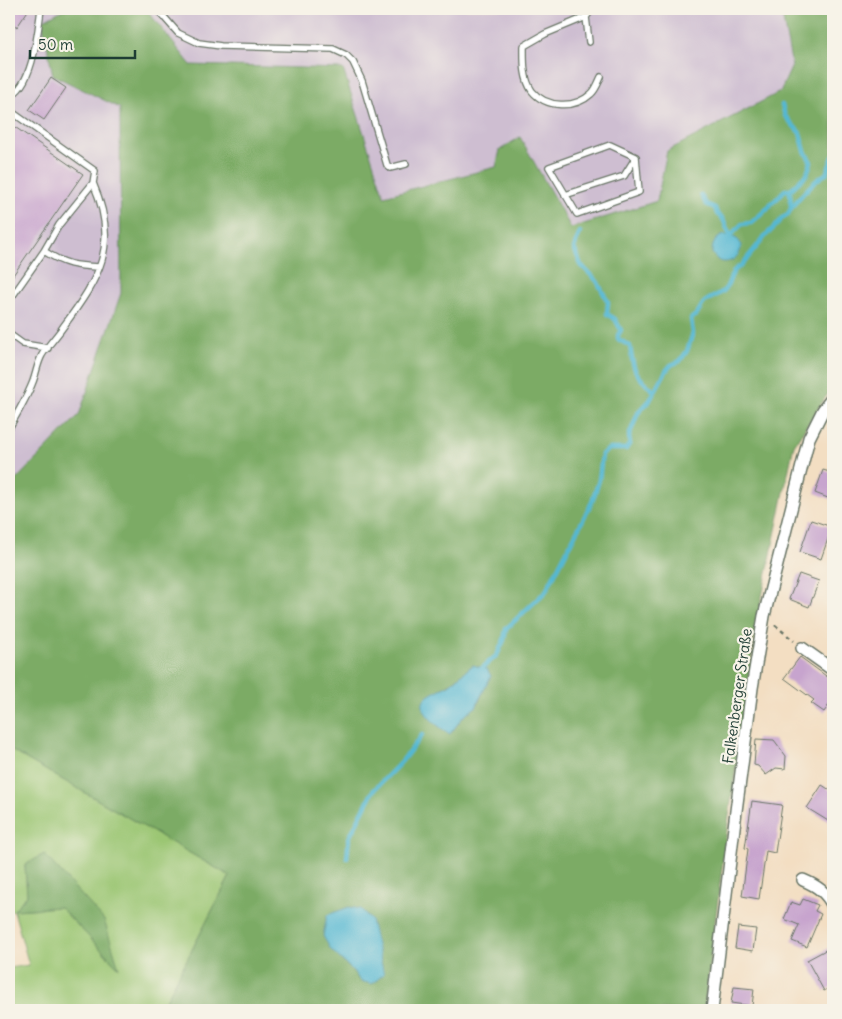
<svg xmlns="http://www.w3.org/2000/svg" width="842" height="1019" font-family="Delius,sans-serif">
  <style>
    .industrial { fill: #cebed1 }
    .green { fill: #9bc673; stroke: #5d8254; fill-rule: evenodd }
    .forest { fill: #7cab65; stroke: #4e744c; fill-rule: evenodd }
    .water { fill: #54b8d3; stroke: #3a7a84 }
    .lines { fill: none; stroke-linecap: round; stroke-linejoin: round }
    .stream { stroke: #54b8d3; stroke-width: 4.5 }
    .building { fill: #c7a4ce }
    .lane-casing { stroke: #697566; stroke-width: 8 }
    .street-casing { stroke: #697566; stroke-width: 14 }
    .path { stroke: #697566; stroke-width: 2.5; stroke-dasharray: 4 4; stroke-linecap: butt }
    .lane { stroke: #fff; stroke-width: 5.5 }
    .street { stroke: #fff; stroke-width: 11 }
    .labels { text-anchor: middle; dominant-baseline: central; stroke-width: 4.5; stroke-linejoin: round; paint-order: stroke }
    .street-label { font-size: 15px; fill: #1f3d34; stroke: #f7f3e8 }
  </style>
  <rect width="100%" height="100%" fill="#f7f3e8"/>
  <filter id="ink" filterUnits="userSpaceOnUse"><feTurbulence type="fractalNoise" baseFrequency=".02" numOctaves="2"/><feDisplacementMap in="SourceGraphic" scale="10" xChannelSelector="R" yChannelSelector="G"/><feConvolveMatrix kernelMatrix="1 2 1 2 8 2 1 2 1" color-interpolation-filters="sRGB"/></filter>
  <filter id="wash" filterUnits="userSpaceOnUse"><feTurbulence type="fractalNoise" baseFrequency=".0096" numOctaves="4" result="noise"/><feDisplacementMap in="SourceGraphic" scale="20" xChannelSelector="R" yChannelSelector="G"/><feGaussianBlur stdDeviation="1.12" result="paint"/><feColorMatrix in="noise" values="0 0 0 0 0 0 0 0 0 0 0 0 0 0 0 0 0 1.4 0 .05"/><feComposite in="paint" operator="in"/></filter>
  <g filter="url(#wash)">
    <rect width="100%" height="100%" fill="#f3dec2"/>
    <path class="industrial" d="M 9,9 L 64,9 L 42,22 L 53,75 L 120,108 L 121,293 L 79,415 L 9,487 Z
      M 146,9 L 781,9 L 792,66 L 780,92 L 667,151 L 658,201 L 571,228 L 521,138 L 496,167 L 384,196 L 343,69 L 190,65 Z"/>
    <path class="green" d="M 9,749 L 230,876 L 161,1010 L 9,1010 L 9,968 L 29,965 L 14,911 L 9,911 ZM 25,865 L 118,967 L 60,907 L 14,910 L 27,895 Z"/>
    <path class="forest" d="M 64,9 L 146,9 L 191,65 L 343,69 L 384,196 L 496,167 L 500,150 L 520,137 L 571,228 L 657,201 L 667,151 L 780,92 L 792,66 L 781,9 L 833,9 L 833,386 L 794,445 L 756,625 L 725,844 L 704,1010 L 161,1010 L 230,876 L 9,749 L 9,487 L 79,415 L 121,293 L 120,108 L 53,75 L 42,21 ZM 473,665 L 483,692 L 477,706 L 463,717 L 450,734 L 425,698 L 451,683 ZM 349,907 L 360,981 L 353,971 L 341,960 L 327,916 Z
      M 44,854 L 104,920 L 119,968 L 60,907 L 14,910 L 27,895 L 25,865 Z"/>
    <path class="water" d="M 724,235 C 762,238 727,280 712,253 C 712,244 715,238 724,235 Z
      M 473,665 L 487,669 L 491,676 L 478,702 L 477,706 L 463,717 L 450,734 C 441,729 415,710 425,699 C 428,694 443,688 449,685 C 457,679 465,671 473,665 Z
      M 349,907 L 361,909 L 371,920 L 384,974 L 372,984 L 360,981 L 353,971 L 331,950 L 323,936 L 327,915 Z"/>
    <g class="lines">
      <path class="stream" d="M 782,105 L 785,116 L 800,133 L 805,151 L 811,162 L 807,174 L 790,190 L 791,207
        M 701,195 L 706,204 L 715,208 L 717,214 L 723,219 L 730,236 L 742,224 L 751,223 L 769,207 L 771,203 C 777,201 780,194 785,190 L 790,190
        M 580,232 L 574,248 L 581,265 L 597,281 L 608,302 L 607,314 L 615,319 L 621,330 L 618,335 L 618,339 L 630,346 C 633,371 635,375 654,391
        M 479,671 L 497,655 L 504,640 L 506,629 L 546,591 L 592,502 L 599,480 L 602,454 L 609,449 L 626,449 L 630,443 L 629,436 L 638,413 L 650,400 L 666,371 L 671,365 L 680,361 L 687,351 L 693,333 L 691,319 C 699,314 698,311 703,304 C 708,297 721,296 726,288 C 731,280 731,269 741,266 L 767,234 L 778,224 L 782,218 L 788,214 C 793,203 815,179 826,174 L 833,157
        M 347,858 L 349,838 L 373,791 L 402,761 L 422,735"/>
    </g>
    <g id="blocks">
      <path class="building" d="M 9,9 L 29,9 L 17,27 L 9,21 Z
        M 51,78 L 66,88 L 44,120 L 29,110 Z
        M 9,123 L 83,174 L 9,281 Z
        M 823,470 L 833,473 L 833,500 L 815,493 Z
        M 811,520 L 832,527 L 821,559 L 800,552 Z
        M 799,574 L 819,581 L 809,607 L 789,599 Z
        M 800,657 L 833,681 L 833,699 L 824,712 L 811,703 L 814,700 L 784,678 Z
        M 756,739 L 774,740 L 786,756 L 785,769 L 776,768 L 766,775 L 758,766 L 754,765 Z
        M 822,785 L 833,792 L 833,824 L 807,808 Z
        M 752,801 L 782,805 L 775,853 L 766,851 L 759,899 L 742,896 L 748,849 L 745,848 Z
        M 803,899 L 818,905 L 815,911 L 821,914 L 807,947 L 792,941 L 799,925 L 784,919 L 791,902 L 800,905 Z
        M 738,927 L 756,929 L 753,951 L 735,948 Z
        M 833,946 L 833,986 L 824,991 L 807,960 Z
        M 734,987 L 754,989 L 752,1006 L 731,1003 Z"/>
    </g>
  </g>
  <g filter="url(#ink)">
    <use href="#blocks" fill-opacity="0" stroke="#697566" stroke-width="1"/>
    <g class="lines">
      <g class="lane-casing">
        <path id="lane" d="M 157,9 L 178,33 L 199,43 L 221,46 L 333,49 L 346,55 L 353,62 L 362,81 L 387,165 L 390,168 L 406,164
          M 586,17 L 545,34 L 524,46 C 524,60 523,78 532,91 C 546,108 575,109 591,94 C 596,90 598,83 601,77
          M 589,42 L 586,17 L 592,9
          M 9,96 C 33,87 38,31 41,9
          M 9,110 L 95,171 L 93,183 L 59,225 L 44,251 L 9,301
          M 610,145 L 636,157 L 639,192 L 577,214 L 549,167 Z
          M 565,195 L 624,176 L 636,157
          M 44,251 C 65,265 76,266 99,267
          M 9,334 L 23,344 L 48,348
          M 9,428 C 17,414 26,399 32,384 C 36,375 37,364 42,355 C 48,345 57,336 63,327 C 100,277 120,245 93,183"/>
      </g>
      <g class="street-casing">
        <path id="street" d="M 802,648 L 833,670
          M 803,880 C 817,886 826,892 833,906
          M 712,1010 L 736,811 L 752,688 L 764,616 L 809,438 L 823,410 L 833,397"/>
      </g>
      <path class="path" d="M 775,625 L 794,641"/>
      <use href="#lane" class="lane"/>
      <use href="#street" class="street"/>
    </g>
  </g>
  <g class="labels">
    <g class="street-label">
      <text transform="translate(737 696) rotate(-82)">Falkenberger Straße</text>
    </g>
  </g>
  <rect width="842" height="1019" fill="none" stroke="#f7f3e8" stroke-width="30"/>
  <path d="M30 50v8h105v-8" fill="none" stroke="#1f3d34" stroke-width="2.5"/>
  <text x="38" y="50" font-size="15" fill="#1f3d34" stroke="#f7f3e8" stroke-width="4" paint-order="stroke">50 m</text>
</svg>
